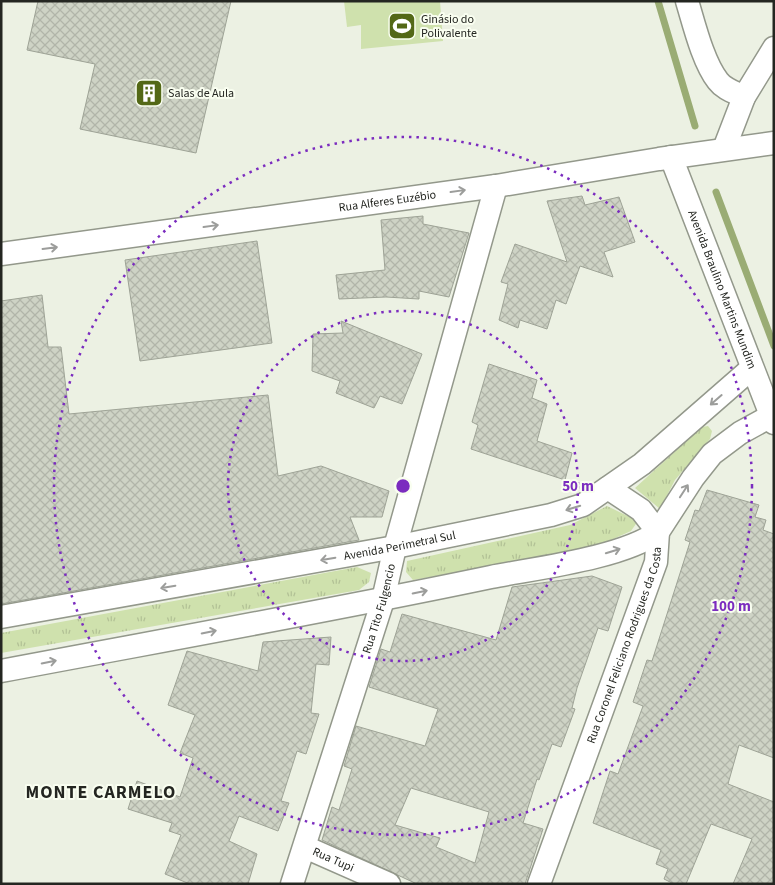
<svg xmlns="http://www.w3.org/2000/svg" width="775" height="885" font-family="'Source Sans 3',sans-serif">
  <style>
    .grass { fill: url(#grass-tufts) }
    .pitch { fill: #cfe1ad }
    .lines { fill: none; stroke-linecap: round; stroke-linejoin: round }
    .stream { stroke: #9aac74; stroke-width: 7 }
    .building { fill: url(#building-cross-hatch); stroke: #9ea396; fill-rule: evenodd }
    .street-casing { stroke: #93988b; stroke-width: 25 }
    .street { stroke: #fff; stroke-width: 22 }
    .oneway { stroke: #9c9d9b }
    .ring { fill: none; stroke: #7b2cbf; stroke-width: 2.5; stroke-dasharray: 2.5 5 }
    .labels { text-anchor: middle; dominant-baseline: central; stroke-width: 4; stroke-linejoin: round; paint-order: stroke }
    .poi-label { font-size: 12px; fill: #242621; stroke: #f9fef0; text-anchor: start }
    .street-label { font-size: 12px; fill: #242621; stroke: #f9fef0 }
    .district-label { font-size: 18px; font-weight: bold; letter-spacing: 1px; fill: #242621; stroke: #f9fef0 }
    .centre { fill: #7b2cbf; stroke: #f9fef0; stroke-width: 2.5 }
    .ring-label { font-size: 15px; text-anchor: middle; font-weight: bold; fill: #7b2cbf; stroke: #f9fef0; stroke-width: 4; stroke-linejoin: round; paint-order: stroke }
  </style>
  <defs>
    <pattern id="grass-tufts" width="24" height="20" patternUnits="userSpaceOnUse" patternTransform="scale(1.25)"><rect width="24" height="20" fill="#cfe1ad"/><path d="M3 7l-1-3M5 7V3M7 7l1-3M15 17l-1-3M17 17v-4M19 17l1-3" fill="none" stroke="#b2c195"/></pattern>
    <pattern id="building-cross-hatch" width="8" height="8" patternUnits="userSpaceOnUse" patternTransform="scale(1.25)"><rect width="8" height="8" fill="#ced3c5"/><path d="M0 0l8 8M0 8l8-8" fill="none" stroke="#b1b5a9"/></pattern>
  </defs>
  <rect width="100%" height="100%" fill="#ecf1e3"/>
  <path class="grass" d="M 708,426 L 712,431 L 710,439 L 675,480 L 660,509 L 635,488 L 702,427 Z
    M 607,506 L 638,521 L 631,531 L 602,544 L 555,555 L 413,580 L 406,572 L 407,561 L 570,525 Z
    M 357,567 L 371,573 L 369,582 L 359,590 L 1,653 L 1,633 Z"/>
  <path class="pitch" d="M 344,1 L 440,1 L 443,41 L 361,49 L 361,25 L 347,27 Z"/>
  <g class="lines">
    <path class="stream" d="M 658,1 L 695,126
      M 716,192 L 774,346"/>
  </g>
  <path class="building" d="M 38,1 L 231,1 L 196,153 L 80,129 L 95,64 L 27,50 Z
    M 582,196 L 585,205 L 619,197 L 635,242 L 604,252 L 613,277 L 580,266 L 566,304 L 556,300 L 547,329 L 520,320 L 518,328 L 499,320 L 508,284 L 501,282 L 515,244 L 567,262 L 547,201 Z
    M 423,216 L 423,224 L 469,233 L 449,297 L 419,291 L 419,299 L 386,297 L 339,299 L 336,275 L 385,270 L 381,220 Z
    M 257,241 L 272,343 L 140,361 L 125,260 Z
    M 42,295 L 48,347 L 61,347 L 69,414 L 268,395 L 278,476 L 321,466 L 389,491 L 382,517 L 350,517 L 359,540 L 1,604 L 1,301 Z
    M 341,321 L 422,354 L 402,404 L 380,396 L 374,408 L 336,393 L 340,381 L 312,371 L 313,334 L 343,333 Z
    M 489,364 L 537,380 L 532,398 L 547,404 L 537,441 L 572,453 L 565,480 L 471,449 L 478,425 L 472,422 Z
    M 707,490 L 759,505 L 755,517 L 766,520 L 763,530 L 774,534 L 774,758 L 739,745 L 728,784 L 774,802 L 774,884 L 733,884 L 752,839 L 711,824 L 686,884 L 674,884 L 664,879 L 668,869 L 656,864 L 661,850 L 593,823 L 610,771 L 618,774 L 643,706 L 633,702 L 647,660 L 652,661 L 690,542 L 685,540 L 695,510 L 699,511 Z
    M 592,576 L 622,587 L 608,631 L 598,628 L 577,688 L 572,708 L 575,709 L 561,747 L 552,744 L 539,780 L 537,779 L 523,823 L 543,829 L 525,884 L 417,884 L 322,840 L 332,807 L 339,810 L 352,769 L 344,766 L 356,726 L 425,746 L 438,709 L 369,687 L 381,649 L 390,652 L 402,614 L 496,640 L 512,587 ZM 411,788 L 489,812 L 475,863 L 436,847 L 440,838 L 395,825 Z
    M 331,637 L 329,665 L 316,664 L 311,713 L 319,714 L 306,754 L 297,751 L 281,801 L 289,803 L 278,831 L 239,816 L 229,841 L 257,854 L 248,884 L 190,884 L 165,874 L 181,835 L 169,831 L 172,823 L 128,809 L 137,781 L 180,797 L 193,758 L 180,753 L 195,715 L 168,705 L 187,651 L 258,671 L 263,642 Z"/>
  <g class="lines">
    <g class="street-casing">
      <g id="street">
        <path d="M 687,1 C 694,24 703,62 718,81 C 724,89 734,92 744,97"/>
        <path d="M 724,149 L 744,97 L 774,48"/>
        <path id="s1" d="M 671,157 L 774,423"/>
        <path id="s2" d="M 1,254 L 496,186 L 659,159 L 774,143"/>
        <path d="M 608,488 L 641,510 L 658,532"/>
        <path id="s3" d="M 1,617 L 395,547 L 551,515 L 583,505 L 642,464 L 752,368"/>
        <path d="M 1,671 C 165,640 329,611 491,577 C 537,568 622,558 658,532"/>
        <path id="s4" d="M 305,847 L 389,884"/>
        <path id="s5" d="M 292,884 L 383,600 L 395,547 L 496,186"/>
        <path id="s6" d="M 539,884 L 656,562 L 658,532 L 693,478 L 712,454 L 740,433 L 771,416"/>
      </g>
    </g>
    <use href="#street" class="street"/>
  </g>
  <defs><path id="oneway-shaft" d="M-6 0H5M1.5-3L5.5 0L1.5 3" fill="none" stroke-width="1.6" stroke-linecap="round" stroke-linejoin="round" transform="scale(1.25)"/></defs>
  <g class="oneway">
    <use href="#oneway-shaft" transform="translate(458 191) rotate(-8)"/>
    <use href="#oneway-shaft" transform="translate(211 226) rotate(-8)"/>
    <use href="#oneway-shaft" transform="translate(50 248) rotate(-7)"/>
    <use href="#oneway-shaft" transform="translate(716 400) rotate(139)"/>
    <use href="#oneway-shaft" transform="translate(684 491) rotate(-57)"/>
    <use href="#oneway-shaft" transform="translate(573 508) rotate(163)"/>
    <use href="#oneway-shaft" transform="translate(613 551) rotate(-17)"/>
    <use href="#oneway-shaft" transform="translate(328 559) rotate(170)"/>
    <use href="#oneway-shaft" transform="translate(168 587) rotate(170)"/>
    <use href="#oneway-shaft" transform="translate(420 592) rotate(-12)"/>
    <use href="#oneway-shaft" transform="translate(209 632) rotate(-11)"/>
    <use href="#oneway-shaft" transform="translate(49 662) rotate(-11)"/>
  </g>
  <g class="ring">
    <circle cx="403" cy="486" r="175"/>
    <circle cx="403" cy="486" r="349"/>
  </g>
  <defs>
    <g id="stadium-square" transform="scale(1.4375)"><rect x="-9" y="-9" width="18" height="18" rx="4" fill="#536816" stroke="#f9fef0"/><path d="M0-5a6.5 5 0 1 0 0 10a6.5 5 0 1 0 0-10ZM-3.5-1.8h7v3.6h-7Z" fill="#fff"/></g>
    <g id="building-square" transform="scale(1.4375)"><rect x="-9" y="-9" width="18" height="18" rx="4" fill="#536816" stroke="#f9fef0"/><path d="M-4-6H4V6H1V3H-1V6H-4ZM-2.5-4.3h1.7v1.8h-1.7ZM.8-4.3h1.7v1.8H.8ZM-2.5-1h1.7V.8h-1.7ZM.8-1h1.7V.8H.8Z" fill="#fff"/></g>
  </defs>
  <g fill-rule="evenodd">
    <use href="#stadium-square" x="402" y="26"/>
    <use href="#building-square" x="149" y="93"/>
  </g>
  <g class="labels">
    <g class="poi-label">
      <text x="421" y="19">Ginásio do<tspan x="421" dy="14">Polivalente</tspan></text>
      <text x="168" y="93">Salas de Aula</text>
    </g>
    <g class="street-label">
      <text stroke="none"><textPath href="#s2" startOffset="390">Rua Alferes Euzébio</textPath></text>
      <text stroke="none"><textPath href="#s1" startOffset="142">Avenida Braulino Martins Mundim</textPath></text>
      <text stroke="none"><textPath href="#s3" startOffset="405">Avenida Perimetral Sul</textPath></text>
      <text stroke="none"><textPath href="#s5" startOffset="289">Rua Tito Fulgencio</textPath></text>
      <text stroke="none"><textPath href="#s6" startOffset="254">Rua Coronel Feliciano Rodrigues da Costa</textPath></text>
      <text stroke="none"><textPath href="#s4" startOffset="31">Rua Tupi</textPath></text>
    </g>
    <g class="district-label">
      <text x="101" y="792">MONTE CARMELO</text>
    </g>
  </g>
  <circle cx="403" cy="486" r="8" class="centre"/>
  <g class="ring-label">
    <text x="578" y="491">50 m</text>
    <text x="731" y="611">100 m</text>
  </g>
  <rect width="775" height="885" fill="none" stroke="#242621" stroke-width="5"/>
</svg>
